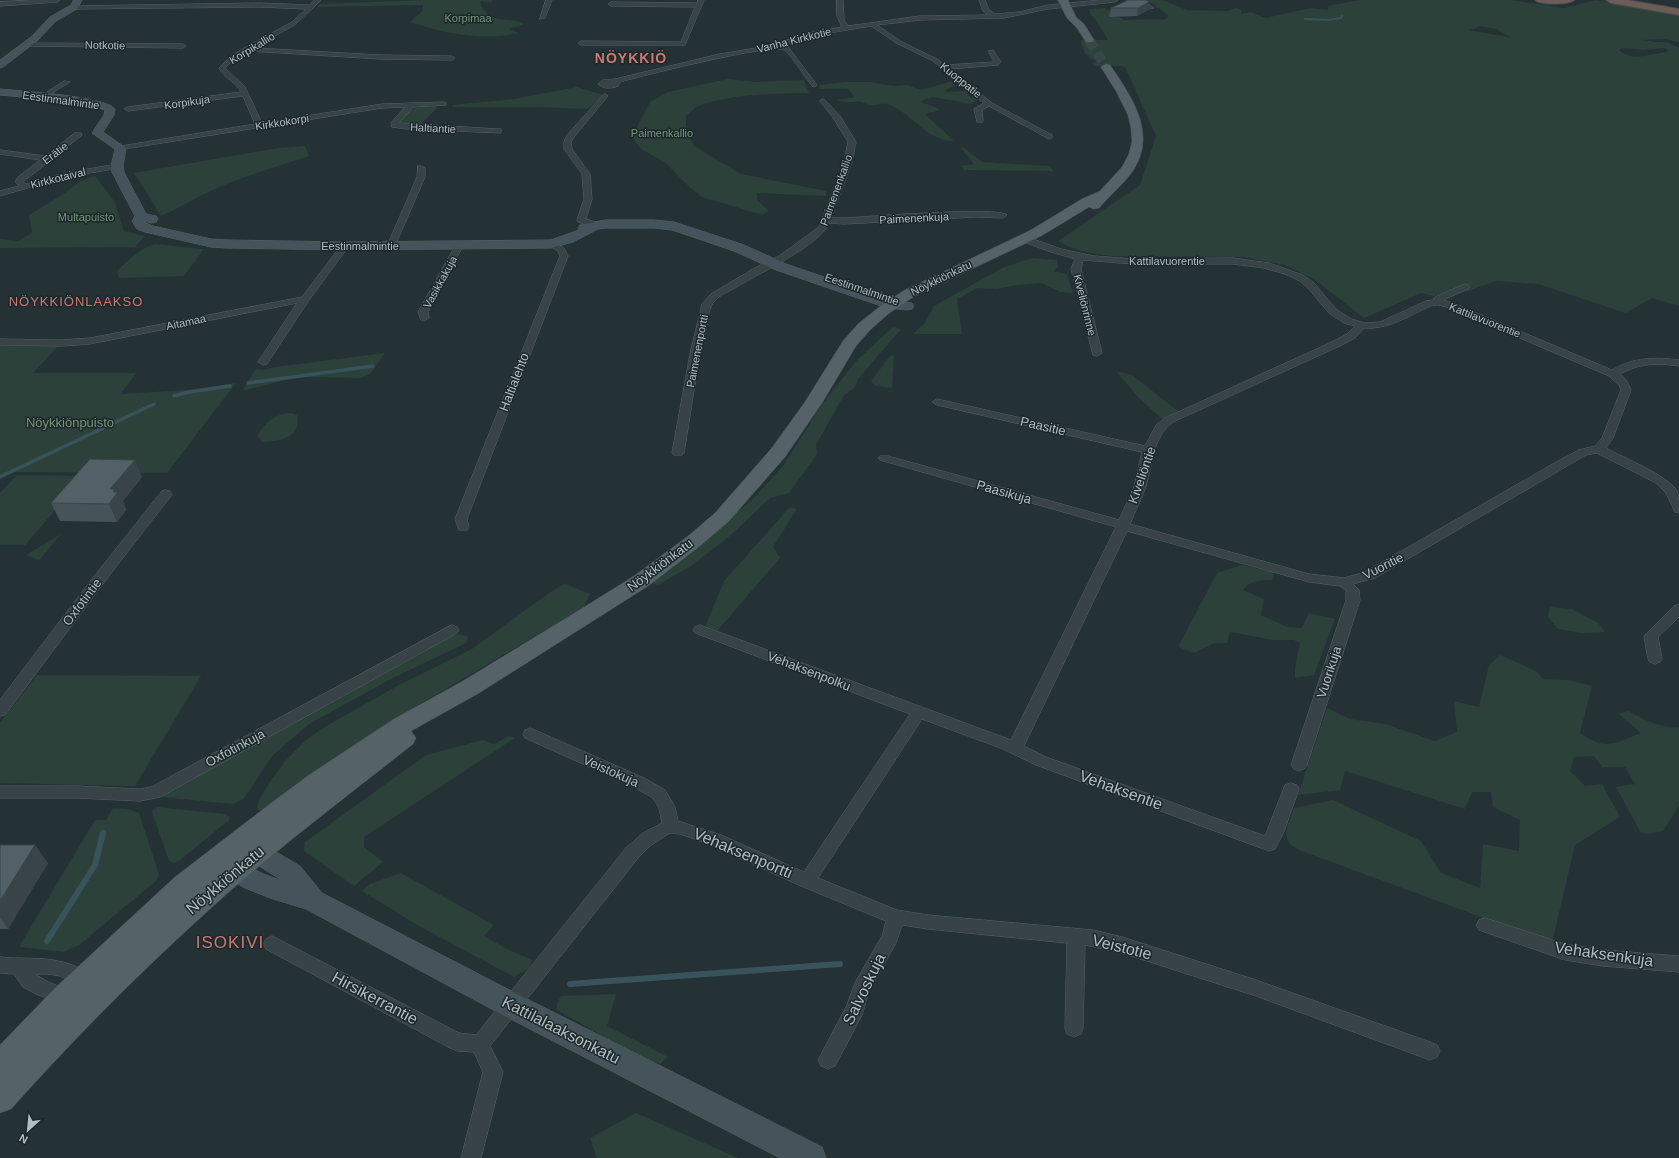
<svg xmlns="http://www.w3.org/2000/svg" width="1679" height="1158" font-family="Helvetica,sans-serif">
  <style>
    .green { fill: #2c413a; fill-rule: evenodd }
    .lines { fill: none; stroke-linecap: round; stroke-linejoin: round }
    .stream-far2 { stroke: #39535c; stroke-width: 2 }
    .stream-far1 { stroke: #39535c; stroke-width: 3.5 }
    .stream { stroke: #39535c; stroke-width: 6 }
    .primary-tunnel { stroke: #39474b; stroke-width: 10; stroke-dasharray: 10 5; stroke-linecap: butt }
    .street-casing { stroke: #556165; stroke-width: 1 }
    .secondary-casing { stroke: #556165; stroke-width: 1 }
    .primary-casing { stroke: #434f53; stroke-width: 1 }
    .highway-casing { stroke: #424e52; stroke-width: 2 }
    .street { fill: #374347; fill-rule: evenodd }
    .secondary { fill: #45535a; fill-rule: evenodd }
    .primary { fill: #556267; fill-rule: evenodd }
    .highway { fill: #6c5c55; fill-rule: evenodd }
    .wall { fill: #465359 }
    .shaded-wall { fill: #394448 }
    .building { fill: #516167; stroke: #394448 }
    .labels { text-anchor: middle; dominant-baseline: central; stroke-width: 3; stroke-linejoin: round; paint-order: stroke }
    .far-park-label { font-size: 11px; fill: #769673; stroke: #1c282c }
    .far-street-label { font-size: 11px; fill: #b2bec3; stroke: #1c282c }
    .far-quarter-label { font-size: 13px; letter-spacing: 1px; fill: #ca7b70; stroke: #1c282c }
    .street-label { font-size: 13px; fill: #b2bec3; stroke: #1c282c }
    .park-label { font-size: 13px; fill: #769673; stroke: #1c282c }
    .far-district-label { font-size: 14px; font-weight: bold; letter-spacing: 1px; fill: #ca7b70; stroke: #1c282c }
    .near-street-label { font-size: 16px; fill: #b2bec3; stroke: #1c282c }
    .near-neighbourhood-label { font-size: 17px; letter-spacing: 1px; fill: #ca7b70; stroke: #1c282c }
  </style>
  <rect width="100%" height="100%" fill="#243236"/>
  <path class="green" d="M 428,0 L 493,0 L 490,3 L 481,1 L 480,3 C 491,27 508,15 524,24 L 509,29 L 519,33 C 482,41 445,34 410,22 L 422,11 L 423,5 L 317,7 L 320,4 Z
    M 1137,0 L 1162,0 L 1187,10 L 1227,11 L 1236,8 L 1241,10 L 1242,14 L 1250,12 L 1266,18 L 1310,8 L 1328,10 L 1328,6 L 1359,0 L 1510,0 L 1564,8 L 1596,0 L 1679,15 L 1679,42 L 1664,39 L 1643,40 L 1655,42 L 1667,42 L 1679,48 L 1679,306 L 1652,298 L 1626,313 L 1539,284 L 1496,281 L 1468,291 L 1449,291 L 1434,296 L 1421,293 L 1364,318 L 1314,279 L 1285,265 L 1243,257 L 1112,256 C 1093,254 1075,251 1058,241 L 1140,185 L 1156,136 L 1125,67 L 1121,66 L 1094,66 L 1092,63 L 1097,61 C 1085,56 1083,53 1081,40 L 1108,40 L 1095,19 L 1090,14 L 1089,9 L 1105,8 L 1124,20 L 1166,19 L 1169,16 L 1152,3 ZM 1480,26 L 1496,29 L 1512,38 L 1469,30 ZM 1622,48 L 1643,50 L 1664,48 L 1669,50 L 1666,52 C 1651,54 1632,62 1619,50 Z
    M 728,79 L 755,82 L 804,80 L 809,93 C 776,94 728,94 698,106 C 694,108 690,113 686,116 L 686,130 L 694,146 L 741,174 L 826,191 L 826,196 L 757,193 L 757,200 L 769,211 L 762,215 L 702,197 L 684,182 L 666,163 L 641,149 L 632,137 L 650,102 L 668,92 Z
    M 956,80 L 961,83 L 945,90 L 947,92 L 966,91 L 970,97 L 978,99 L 971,104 L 933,97 L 920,101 C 926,105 933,105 940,110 L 925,114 L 954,141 C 926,141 912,113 888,104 C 884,103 877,105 873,105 C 869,105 865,103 861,102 C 852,101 845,104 837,100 L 855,97 L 848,89 L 820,89 L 819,85 L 844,82 L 871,82 L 893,86 L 907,85 L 921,90 Z
    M 577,87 L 603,95 L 588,109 L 536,107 L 453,107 L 452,105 L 514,99 Z
    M 435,106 L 438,107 L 419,126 L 398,123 C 413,106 413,107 435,106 Z
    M 305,146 L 309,156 C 273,168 236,178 202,195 C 188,202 175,210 161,216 L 134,173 L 278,148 Z
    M 960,147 L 964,148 L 982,162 L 1049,166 L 1054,171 L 964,170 L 962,166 L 974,164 Z
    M 95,176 L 114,201 L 124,231 L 145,236 L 135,247 L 0,248 L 0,239 L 18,241 L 32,233 L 29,215 L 62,195 L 79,182 Z
    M 155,244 L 204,249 L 184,276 L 119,278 L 117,271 C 128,260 141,248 155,244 Z
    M 1033,258 L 1057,260 L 1058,267 L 1054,271 L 1067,274 L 1073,293 L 1060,292 L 1042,283 L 1016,285 L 997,289 L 977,288 L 957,299 L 962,334 L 913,334 L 925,323 L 934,306 L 1004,267 Z
    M 893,327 L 901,329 L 858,379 L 855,388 L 844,395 L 816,445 L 817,454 L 789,493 L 770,498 L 731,535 L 691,566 L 658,585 L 652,583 L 752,500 L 783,466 L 823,403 L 858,359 Z
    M 0,346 L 58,346 L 33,373 L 137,373 L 120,394 L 187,390 L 236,383 L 167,473 L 13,472 L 0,478 Z
    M 385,353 L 371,373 L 361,378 L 307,377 L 285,380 L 242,391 L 256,369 L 263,370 L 275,367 Z
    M 891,355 L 894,356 L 892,388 L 876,386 L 871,381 Z
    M 1116,371 L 1132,375 L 1179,412 L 1162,419 L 1139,398 Z
    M 291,413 L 297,415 C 301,439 280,441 262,442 L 257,436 C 265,422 275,414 291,413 Z
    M 17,475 L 85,476 L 25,545 L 0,545 L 0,493 Z
    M 790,507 L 797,509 L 773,547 L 780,558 L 717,631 L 705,627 L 724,581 Z
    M 61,534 L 39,560 L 26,555 Z
    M 1242,565 L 1274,572 L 1272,580 C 1262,580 1250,580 1243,590 L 1264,599 L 1261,615 L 1287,627 L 1302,628 L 1309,613 L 1335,619 L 1314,675 L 1295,678 L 1295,668 L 1300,643 L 1294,640 L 1274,640 L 1230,632 L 1227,643 L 1214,643 L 1194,653 L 1178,647 L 1217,573 Z
    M 565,584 L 590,594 L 583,608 L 413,708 L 347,751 L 264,813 L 257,809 L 258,802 L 269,783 L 288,758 L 305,741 L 321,729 L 399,685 L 472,649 L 549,593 L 560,586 Z
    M 1550,607 L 1572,609 L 1598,623 L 1605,632 L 1581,633 L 1558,629 L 1548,617 Z
    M 459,634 L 468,637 L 466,643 L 391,679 L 309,724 L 272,756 L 244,799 L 232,804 L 162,797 L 163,794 L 452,635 Z
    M 1500,655 L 1536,671 L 1543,679 L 1567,680 L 1592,686 L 1580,733 C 1606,751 1613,744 1641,733 L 1619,714 L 1628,711 C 1642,719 1662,729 1679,727 L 1679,806 L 1663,831 L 1649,834 L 1641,833 L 1616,787 L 1635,784 L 1625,767 L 1602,767 L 1594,756 L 1574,757 L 1570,771 L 1585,786 L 1602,784 L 1620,817 L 1575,845 L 1552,943 L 1299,850 C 1278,839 1288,826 1294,808 L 1333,800 L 1421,841 L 1441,873 L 1480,888 L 1483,844 L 1519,851 L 1520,820 L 1493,807 L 1491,792 L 1472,792 L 1465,809 L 1345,771 L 1340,790 L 1298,795 L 1327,708 L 1350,719 L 1385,724 L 1435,741 L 1457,732 L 1454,701 L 1479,707 L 1489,665 Z
    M 37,675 L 201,676 L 135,786 L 0,783 L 0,723 Z
    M 509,736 L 515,738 L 364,837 L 364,847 L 383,862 L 354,886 L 304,851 L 305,842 L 426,755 L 483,740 L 494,744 Z
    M 157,807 L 225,814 L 230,817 L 228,821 L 180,860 L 174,863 L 169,861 L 152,812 L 153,810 Z
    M 113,808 L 128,809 L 139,813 L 159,874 L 157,880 L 79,945 L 63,952 L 21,947 L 20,945 L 95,820 L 106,820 Z
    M 401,873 L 494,925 L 484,936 L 507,949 L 532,960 L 529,968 L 514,977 L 419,926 L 362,891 L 370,884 Z
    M 616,994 L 607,1026 L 668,1057 L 660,1064 L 639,1057 L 557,1010 L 557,1003 L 561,996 Z
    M 636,1113 L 738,1158 L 597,1158 L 590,1138 Z"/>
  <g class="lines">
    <path class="stream-far2" d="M 1305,19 L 1328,20 L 1341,18 L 1342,16"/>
    <path class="stream-far1" d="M 248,383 L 373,366
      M 174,396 L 189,392 L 230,386
      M 0,477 L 154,404"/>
    <path class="stream" d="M 47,941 L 95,865 L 103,833
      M 570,984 L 840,964"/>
    <path class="primary-tunnel" d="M 1089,40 L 1106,67"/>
    <g class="street-casing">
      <path id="street" d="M 33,0 L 60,0 L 57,2 L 0,6 L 0,2 Z
        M 315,0 L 321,0 L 296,24 L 254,48 L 380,55 L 452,56 L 455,58 L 452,60 L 380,59 L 248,51 L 236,57 L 225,68 L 245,87 L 262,123 L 382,104 L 444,102 L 446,103 L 446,105 L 413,107 L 399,123 L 498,129 L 501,129 L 501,133 L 407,129 L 392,127 L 391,123 L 405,107 L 382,108 L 118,150 L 118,146 L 121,146 L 255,124 L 243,96 L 128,111 L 124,109 L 128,107 L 241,92 C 236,82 224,78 219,68 L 232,55 L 292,22 L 306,9 L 260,7 L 74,9 L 71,7 L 72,6 L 260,3 L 309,5 Z
        M 546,0 L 552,0 L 545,18 L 540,19 Z
        M 698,0 L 704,0 L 685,45 L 581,45 L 578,43 L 581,41 L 681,42 L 695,7 L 611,6 L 608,4 L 611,2 L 697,3 Z
        M 837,0 L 843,0 L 844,20 L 848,26 L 920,16 L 988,15 L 983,11 L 979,0 L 985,0 L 989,10 L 995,14 L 1019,12 L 1048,5 L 1101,0 L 1118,0 L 1115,2 L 1048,9 L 1004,18 L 920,20 L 877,25 L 902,42 L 937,59 L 945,65 L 994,62 L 988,51 L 993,50 L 1001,62 L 998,65 L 950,69 L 992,103 L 1052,135 L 1053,137 L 1049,139 L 989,106 L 982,110 L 983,122 L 977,122 L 974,109 L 984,103 L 933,61 L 898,44 L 871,26 L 811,36 L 782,46 L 789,48 L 817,85 L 814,87 L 812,86 C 806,79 790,53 784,50 C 771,43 642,76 620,82 L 618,86 C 611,89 603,89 598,84 L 603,80 L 615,79 L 720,54 L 768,46 L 808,33 L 842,27 L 837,16 Z
        M 1128,0 L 1145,2 L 1154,8 L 1149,9 L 1141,4 Z
        M 26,43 L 183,44 L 186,46 L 183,48 L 24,46 L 24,44 Z
        M 65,81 L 70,82 L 46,97 L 41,96 Z
        M 605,94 L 608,96 L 574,137 L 571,142 L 572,149 L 590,174 L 592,199 L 586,219 L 599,223 L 600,225 L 599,227 L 596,228 L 578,222 L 577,220 L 584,199 L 582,174 L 564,149 L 564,142 L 567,135 L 603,95 Z
        M 823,99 L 825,100 L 840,116 L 856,142 L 852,162 L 831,218 L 844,218 C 866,217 998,206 1007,215 L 1003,218 L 976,217 L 844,224 L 829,223 C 821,245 757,274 735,288 C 727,292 718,296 713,303 C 708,310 708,322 706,330 C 696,370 691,412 684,453 L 682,455 L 674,455 L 672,453 L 690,354 L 702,304 L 711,294 L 753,269 L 779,256 L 819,227 L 844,162 L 848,142 L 834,119 L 820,101 Z
        M 75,133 L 81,133 L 82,135 L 23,182 L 26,184 L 64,173 L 117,164 L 120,164 L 120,168 L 65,177 L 0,196 L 0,191 L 19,186 L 15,182 L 18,177 L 40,160 L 0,154 L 0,150 L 45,156 Z
        M 418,166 L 421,166 L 425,168 L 425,177 L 395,246 L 394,248 L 388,248 L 387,246 L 417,177 Z
        M 1022,235 L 1061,249 L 1094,256 L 1134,259 L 1233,258 L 1269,263 L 1303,275 L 1314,283 L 1336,309 L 1351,319 L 1365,323 L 1380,322 L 1426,301 L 1433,300 L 1435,297 L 1465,284 L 1468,285 L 1470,287 L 1468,289 L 1443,300 L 1453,303 L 1612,370 C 1634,357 1655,357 1679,360 L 1679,366 C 1657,363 1640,363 1620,374 L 1627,381 L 1631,390 L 1613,438 L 1606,448 C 1622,457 1669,476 1677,491 C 1679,497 1679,506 1679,513 L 1675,512 L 1666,493 L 1656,483 L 1597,453 L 1586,455 L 1375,578 L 1353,584 L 1359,590 L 1360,600 L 1307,765 L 1304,769 L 1299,771 L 1294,769 L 1291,765 L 1346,600 L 1346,591 L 1340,586 L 1309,582 L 1127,531 L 1024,746 L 1046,757 L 1265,836 L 1285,785 L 1291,783 L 1297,785 L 1299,789 L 1283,834 L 1275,849 L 1269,851 L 1036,765 L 1003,749 L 922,719 L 818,878 L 897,910 L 928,915 L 1093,930 L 1122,937 L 1256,980 L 1430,1042 L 1437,1045 L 1440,1051 L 1437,1057 L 1430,1060 L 1256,996 L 1122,953 L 1085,945 L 1083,1028 L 1081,1034 L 1074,1037 L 1067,1034 L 1065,1028 L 1067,943 L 928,929 L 902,925 L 896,943 L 869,991 L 862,1015 L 835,1066 L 828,1069 L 821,1066 L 818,1060 L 846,1007 L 855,983 L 882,936 L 886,921 L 801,886 L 709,844 L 680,834 L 670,833 L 665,836 L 650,846 L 638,858 L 490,1046 L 503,1072 L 481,1158 L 461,1158 L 483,1072 L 474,1052 L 457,1051 L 450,1048 L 266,949 L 263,944 L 266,939 L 272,936 L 278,939 L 459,1033 L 476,1035 L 626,848 L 643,833 L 662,823 L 659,808 L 653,798 L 632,786 L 525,738 L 523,734 L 525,730 L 530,728 L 644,778 L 665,790 L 675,807 L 678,821 L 721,835 L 804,872 L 910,714 L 695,633 L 693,630 L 695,627 L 700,625 L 705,627 L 1011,740 L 1116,527 L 880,460 L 878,458 L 880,456 L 888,456 L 1119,520 L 1134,487 L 1142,452 L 937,405 L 932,402 L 937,399 L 1145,446 L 1156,425 L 1165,418 L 1334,341 L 1347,334 L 1355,326 L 1344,323 L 1329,313 L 1307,287 L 1300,281 L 1285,274 L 1264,268 L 1233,264 L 1134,264 L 1083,260 L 1081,269 L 1102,353 L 1097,356 L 1093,355 L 1071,269 L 1075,259 L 1048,251 L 1019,240 L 1018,238 L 1019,236 ZM 1438,305 L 1447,307 L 1609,376 L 1619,385 L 1621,390 L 1602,438 L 1595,446 L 1579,450 L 1558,461 L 1365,572 L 1344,578 L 1309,574 L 1130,524 C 1135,511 1142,499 1146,486 C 1153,463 1152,438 1173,422 L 1342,345 L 1355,338 L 1364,328 C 1388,330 1410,315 1431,306 Z
        M 551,241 L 564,248 L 568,256 L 467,519 L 469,527 L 467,530 L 459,530 L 455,519 L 560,256 L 558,251 L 547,244 Z
        M 345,243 L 349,246 L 309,300 L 267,364 L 263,365 L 258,362 L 297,303 L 90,344 L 62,346 L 0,345 L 0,339 L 62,340 L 90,338 L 302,297 L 342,244 Z
        M 459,243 L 463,246 L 428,312 L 429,318 L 424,321 L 421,320 L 418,312 L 455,246 Z
        M 166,490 L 170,491 L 172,494 L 170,497 L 102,585 L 5,715 L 0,716 L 0,700 L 92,579 L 162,491 Z
        M 1679,605 L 1679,617 L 1658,637 L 1662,659 L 1660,662 L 1655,664 L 1650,662 L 1648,659 L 1644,636 L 1674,606 Z
        M 452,625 L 457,627 L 459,630 L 457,633 L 160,797 L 140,801 L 77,798 L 0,798 L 0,786 L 77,786 L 140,789 L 151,787 Z
        M 1485,918 L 1565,944 L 1603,950 L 1679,956 L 1679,972 L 1603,966 L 1565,960 L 1479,930 L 1476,925 L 1479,920 Z
        M 0,957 C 28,960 50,955 77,967 C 86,971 91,973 95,982 L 92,988 L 86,990 L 60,976 L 48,974 L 35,974 L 48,982 L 74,992 L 77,998 L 74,1004 L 68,1006 L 36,994 L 23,987 L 14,974 L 0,973 Z"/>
    </g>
    <g class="secondary-casing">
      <path id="secondary" d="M 74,0 L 82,0 L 77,9 L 56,21 L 37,41 L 3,67 L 0,68 L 0,60 L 31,37 L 50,17 L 71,5 Z
        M 0,89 C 20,91 105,96 115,109 L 114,115 L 103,132 L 126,148 L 123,166 L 124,172 L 146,214 L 156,216 L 158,219 L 156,222 L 152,223 L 144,221 L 146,223 L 153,226 L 211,239 L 227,240 L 345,242 L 551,240 L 579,230 L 578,228 L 580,225 L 605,220 L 654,220 L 674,222 L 744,245 L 786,264 L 894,301 L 912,303 L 914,306 L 912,309 L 907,310 L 887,308 L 776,270 L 734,251 L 672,230 L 654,228 L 605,228 L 598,229 L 573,242 L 551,248 L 345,250 L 227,248 L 211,247 L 145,232 L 137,229 L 132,221 L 135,216 L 112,172 L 111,166 L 115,149 L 92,133 L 104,115 L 105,110 L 99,108 L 44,99 L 0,95 Z
        M 257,843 L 266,846 L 300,866 L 322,893 L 521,996 L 822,1147 L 826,1158 L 780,1158 L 501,1014 L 306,909 L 270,898 L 245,888 L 227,878 L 216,860 L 219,853 L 228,850 L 232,851 L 234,847 L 243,844 ZM 254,863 L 282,880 L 283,881 L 263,874 L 245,864 Z"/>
    </g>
    <g class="primary-casing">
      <path id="primary" d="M 1058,0 L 1068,0 L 1076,17 L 1084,24 L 1094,40 L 1092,42 L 1086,42 L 1077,28 L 1067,18 Z
        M 1106,64 L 1110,65 C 1131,96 1157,132 1134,169 C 1125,183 1110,195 1099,208 L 1094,209 L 1089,207 L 1041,236 L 913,297 L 888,314 L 870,330 L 856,346 L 822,403 L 785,457 L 729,521 L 701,545 L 648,586 L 479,693 L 411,731 L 416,738 L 413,744 C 341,801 267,856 200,918 C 134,978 71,1042 11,1109 L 0,1113 L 0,1045 L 55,988 L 175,877 L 266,807 L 309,775 L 394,719 L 463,681 L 586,606 L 634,576 L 687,537 L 715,513 L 771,449 L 805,402 L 843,341 L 858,324 L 878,308 L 903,291 L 1031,230 L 1082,199 L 1100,191 L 1122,167 L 1129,154 L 1132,141 L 1131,128 L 1128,115 L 1116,91 L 1101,67 Z"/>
    </g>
    <g class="highway-casing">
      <path id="highway" d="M 1535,0 L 1574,0 C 1569,5 1540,5 1535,0 Z
        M 1606,0 L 1627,0 L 1679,9 L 1679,15 L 1611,3 Z"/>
    </g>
    <use href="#street" class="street"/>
    <use href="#secondary" class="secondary"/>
    <use href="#primary" class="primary"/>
    <use href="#highway" class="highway"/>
  </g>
  <path class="wall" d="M 1128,0 L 1148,10 L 1137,16 L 1109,17 L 1111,8 Z
    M 142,477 L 123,501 L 126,510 L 117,522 L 60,521 L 51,503 Z
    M 0,845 L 48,863 L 8,929 L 0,929 Z"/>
  <path class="shaded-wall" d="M 1149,2 L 1148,10 L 1137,16 L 1138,8 Z
    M 135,460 L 142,477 L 123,501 L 126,510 L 117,522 L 109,504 L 110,489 Z
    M 35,845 L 48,863 L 8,929 L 0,918 L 0,901 Z"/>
  <path class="building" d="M 1128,0 L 1146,0 L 1149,2 L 1138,8 L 1111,8 Z
    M 90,459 L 135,460 L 110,489 L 115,489 L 113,492 L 118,492 L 109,504 L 51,503 Z
    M 0,845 L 35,845 L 0,901 Z"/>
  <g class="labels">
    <g class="far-park-label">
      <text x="468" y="18">Korpimaa</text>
      <text x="662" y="133">Paimenkallio</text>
      <text x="86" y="217">Multapuisto</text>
    </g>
    <g class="far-street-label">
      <text transform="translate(794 40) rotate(-14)">Vanha Kirkkotie</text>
      <text transform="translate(105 45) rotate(1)">Notkotie</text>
      <text transform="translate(252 48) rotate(-31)">Korpikallio</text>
      <text transform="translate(961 80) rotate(39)">Kuoppatie</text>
      <text transform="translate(61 100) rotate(8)">Eestinmalmintie</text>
      <text transform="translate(187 102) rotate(-8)">Korpikuja</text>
      <text transform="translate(282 122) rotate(-9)">Kirkkokorpi</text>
      <text transform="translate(433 128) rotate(3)">Haltiantie</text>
      <text transform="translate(55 153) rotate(-37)">Erätie</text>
      <text transform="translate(58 178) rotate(-14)">Kirkkotaival</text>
      <text transform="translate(836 190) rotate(-70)">Paimenenkallio</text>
      <text transform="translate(914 218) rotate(-3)">Paimenenkuja</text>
      <text x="360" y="246">Eestinmalmintie</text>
      <text x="1167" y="261">Kattilavuorentie</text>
      <text transform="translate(941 278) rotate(-26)">Nöykkiönkatu</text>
      <text transform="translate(440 282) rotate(-61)">Vasikkakuja</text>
      <text transform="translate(862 289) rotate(19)">Eestinmalmintie</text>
      <text transform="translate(1085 305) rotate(76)">Kiveliönrinne</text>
      <text transform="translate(1485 320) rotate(22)">Kattilavuorentie</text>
      <text transform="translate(186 322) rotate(-12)">Aitamaa</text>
      <text transform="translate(697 351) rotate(-79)">Paimenenportti</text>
    </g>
    <g class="far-quarter-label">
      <text x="76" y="301">NÖYKKIÖNLAAKSO</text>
    </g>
    <g class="street-label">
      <text transform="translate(514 382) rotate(-69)">Haltialehto</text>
      <text transform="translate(1043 426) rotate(13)">Paasitie</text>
      <text transform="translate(1142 475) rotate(-71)">Kiveliöntie</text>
      <text transform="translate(1004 492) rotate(16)">Paasikuja</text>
      <text transform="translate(660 565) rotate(-37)">Nöykkiönkatu</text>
      <text transform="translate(1383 566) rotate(-27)">Vuoritie</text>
      <text transform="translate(82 602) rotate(-53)">Oxfotintie</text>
      <text transform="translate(809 671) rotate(21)">Vehaksenpolku</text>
      <text transform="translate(1329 672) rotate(-72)">Vuorikuja</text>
      <text transform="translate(235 748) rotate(-28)">Oxfotinkuja</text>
      <text transform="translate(611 771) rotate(24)">Veistokuja</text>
    </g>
    <g class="park-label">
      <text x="70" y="422">Nöykkiönpuisto</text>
    </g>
    <g class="far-district-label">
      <text x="631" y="58">NÖYKKIÖ</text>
    </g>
    <g class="near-street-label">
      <text transform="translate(1121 790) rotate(20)">Vehaksentie</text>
      <text transform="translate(743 853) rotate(23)">Vehaksenportti</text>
      <text transform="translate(225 880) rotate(-40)">Nöykkiönkatu</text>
      <text transform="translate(1122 947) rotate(14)">Veistotie</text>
      <text transform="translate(1604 954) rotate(8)">Vehaksenkuja</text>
      <text transform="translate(864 989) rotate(-64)">Salvoskuja</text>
      <text transform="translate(375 998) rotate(28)">Hirsikerrantie</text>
      <text transform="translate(561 1030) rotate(27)">Kattilalaaksonkatu</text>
    </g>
    <g class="near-neighbourhood-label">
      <text x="230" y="942">ISOKIVI</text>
    </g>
  </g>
  <g transform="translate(28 1130) rotate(207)" stroke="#1c282c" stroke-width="3" paint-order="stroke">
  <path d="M0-3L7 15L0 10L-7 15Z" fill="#b2bec3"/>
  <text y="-6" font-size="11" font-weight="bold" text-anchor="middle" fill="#b2bec3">N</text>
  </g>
</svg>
